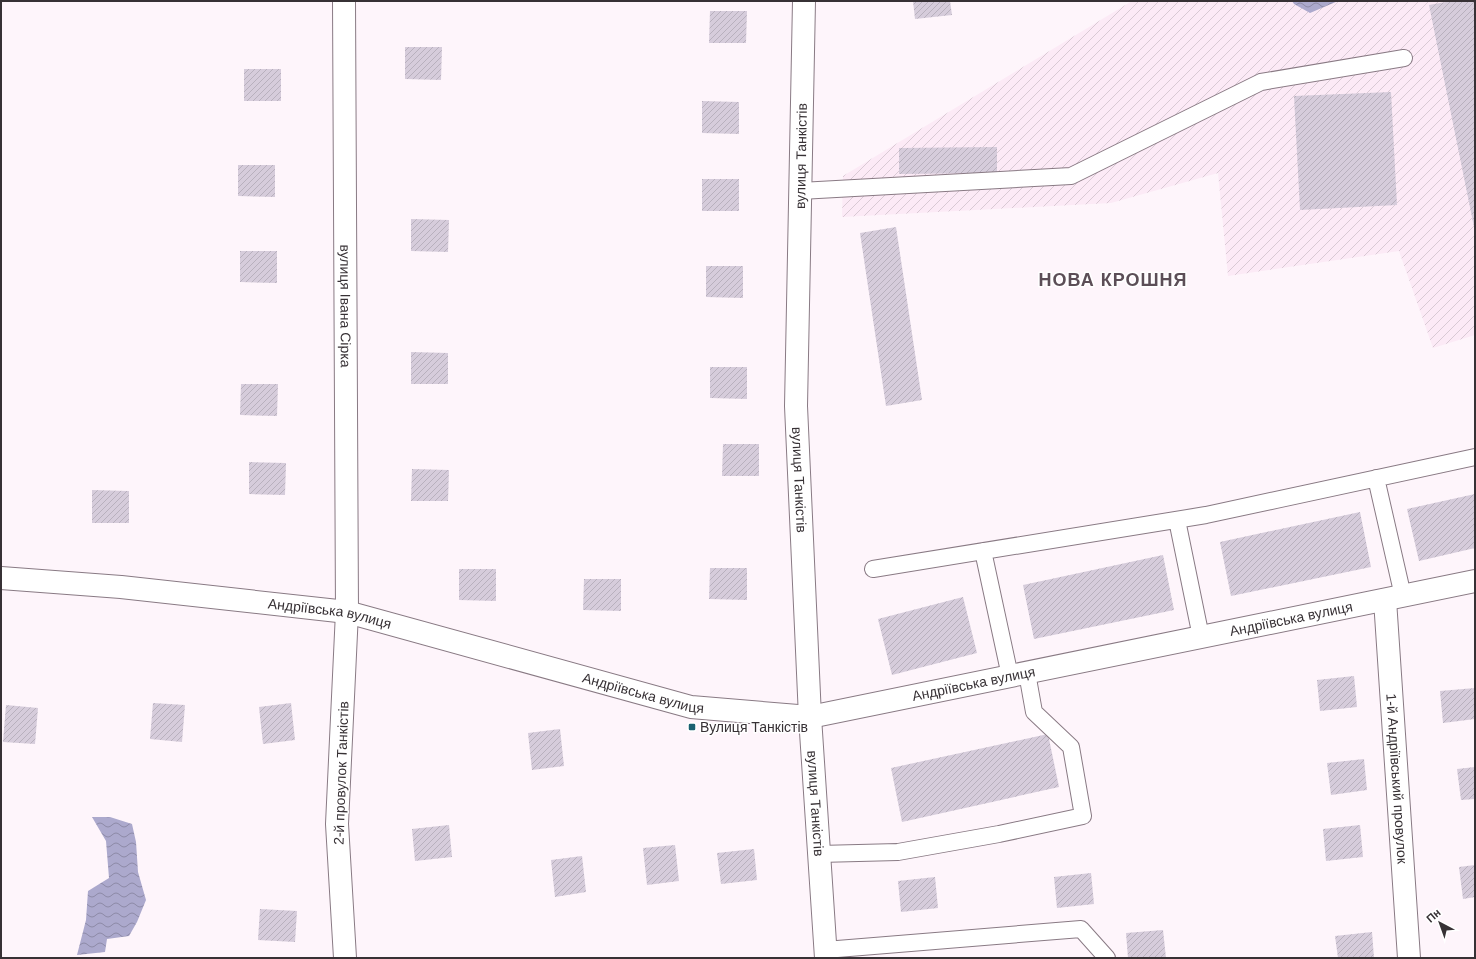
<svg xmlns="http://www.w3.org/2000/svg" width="1476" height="959" font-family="Arial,sans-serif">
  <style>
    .industrial { fill: url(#industrial-furrows) }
    .water { fill: url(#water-waves) }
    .building { fill: url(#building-hatch) }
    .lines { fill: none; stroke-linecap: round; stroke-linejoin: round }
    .service-casing { stroke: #897a84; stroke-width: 18 }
    .minor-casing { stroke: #897a84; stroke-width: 24 }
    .tertiary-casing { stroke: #897a84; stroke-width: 24 }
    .service { stroke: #fff; stroke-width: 16 }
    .minor { stroke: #fff; stroke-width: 22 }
    .tertiary { stroke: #fff; stroke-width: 22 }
    .poi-dot { fill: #1a6171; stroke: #fff; stroke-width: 1.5 }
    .labels { text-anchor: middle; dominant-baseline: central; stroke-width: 3; stroke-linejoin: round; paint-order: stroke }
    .street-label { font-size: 14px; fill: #373135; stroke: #fff }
    .poi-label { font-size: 14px; fill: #373135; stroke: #fff; text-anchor: start }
    .district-label { font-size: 18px; font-weight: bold; letter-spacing: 1px; fill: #5c4e57; stroke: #fff }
  </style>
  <defs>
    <pattern id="industrial-furrows" width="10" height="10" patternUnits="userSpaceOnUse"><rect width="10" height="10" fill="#fceaf6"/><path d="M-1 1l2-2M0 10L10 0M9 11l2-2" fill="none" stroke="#d9c9d4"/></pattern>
    <pattern id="water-waves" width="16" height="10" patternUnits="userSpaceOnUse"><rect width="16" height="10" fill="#aca9cd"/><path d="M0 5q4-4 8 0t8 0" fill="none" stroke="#8d8aa7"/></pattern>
    <pattern id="building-hatch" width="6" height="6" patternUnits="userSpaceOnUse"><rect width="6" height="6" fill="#d6ccdb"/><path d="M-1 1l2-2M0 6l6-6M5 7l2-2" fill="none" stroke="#b8b0bd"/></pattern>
  </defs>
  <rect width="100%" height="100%" fill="#fef5fb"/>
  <path class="industrial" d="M 1132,1 L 1475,1 L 1475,335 L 1433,348 L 1399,251 L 1228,276 L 1218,173 L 1111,203 L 842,217 L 843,176 Z"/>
  <path class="water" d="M 1292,1 L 1338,1 L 1310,13 L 1294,4 Z
    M 92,817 L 110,817 L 132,824 L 136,842 L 138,872 L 146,900 L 137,922 L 129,936 L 107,939 L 105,952 L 77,955 L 86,920 L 88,891 L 109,878 L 106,841 Z"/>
  <path class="building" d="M 913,1 L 950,1 L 952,15 L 915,19 Z
    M 1451,1 L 1475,1 L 1475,232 L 1429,5 Z
    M 710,11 L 747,11 L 746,43 L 709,43 Z
    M 405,47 L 442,47 L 441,80 L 405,79 Z
    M 244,69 L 281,69 L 281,101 L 244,101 Z
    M 1391,92 L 1397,205 L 1300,210 L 1294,96 Z
    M 702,101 L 739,102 L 739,134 L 702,133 Z
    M 997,147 L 997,173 L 899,174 L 899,148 Z
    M 238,165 L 275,165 L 275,197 L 238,196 Z
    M 702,179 L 739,179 L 739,211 L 702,211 Z
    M 411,219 L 449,220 L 448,252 L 411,251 Z
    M 896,227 L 922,400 L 886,406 L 860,233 Z
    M 240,251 L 277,251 L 277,283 L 240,282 Z
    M 706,266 L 743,266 L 743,298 L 706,297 Z
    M 411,352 L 448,353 L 448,384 L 411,384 Z
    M 710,367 L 747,367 L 747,399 L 710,398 Z
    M 241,384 L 278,384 L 277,416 L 240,415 Z
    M 723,444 L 759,444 L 759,476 L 722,476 Z
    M 249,462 L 286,463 L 285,495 L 249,494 Z
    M 412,469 L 449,470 L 448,501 L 411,501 Z
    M 92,490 L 129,491 L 129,523 L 92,523 Z
    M 1475,494 L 1475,548 L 1419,561 L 1407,509 Z
    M 1360,512 L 1371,567 L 1231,596 L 1220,542 Z
    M 1163,555 L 1174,610 L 1034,639 L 1023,585 Z
    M 710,568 L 747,568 L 747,600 L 709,599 Z
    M 459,569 L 496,569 L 496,601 L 459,600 Z
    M 584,579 L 621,579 L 621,611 L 583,610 Z
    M 963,597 L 977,653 L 892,675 L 878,619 Z
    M 1354,676 L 1357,707 L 1320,711 L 1317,680 Z
    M 1475,688 L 1475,719 L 1443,723 L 1440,691 Z
    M 153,703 L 185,705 L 182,742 L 150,739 Z
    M 291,703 L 295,740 L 263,744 L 259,707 Z
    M 6,705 L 38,708 L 35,744 L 3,742 Z
    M 560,729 L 564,766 L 532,770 L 528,733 Z
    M 1048,734 L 1059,787 L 902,822 L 891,768 Z
    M 1364,759 L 1367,790 L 1331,795 L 1327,763 Z
    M 1475,767 L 1475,799 L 1461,800 L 1457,769 Z
    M 449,825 L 452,857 L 415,861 L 412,829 Z
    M 1360,825 L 1363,857 L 1326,861 L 1323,829 Z
    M 675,845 L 679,881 L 647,885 L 643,848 Z
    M 754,849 L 757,880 L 721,884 L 717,853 Z
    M 582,856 L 586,892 L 555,897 L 551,860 Z
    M 1475,865 L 1475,897 L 1463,899 L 1459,867 Z
    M 1091,873 L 1094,904 L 1057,908 L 1054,877 Z
    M 935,877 L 938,908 L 901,912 L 898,881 Z
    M 260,909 L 297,911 L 295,942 L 258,940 Z
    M 1163,930 L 1166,958 L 1128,958 L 1126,933 Z
    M 1372,932 L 1374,958 L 1338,958 L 1335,936 Z"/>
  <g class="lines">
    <g class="service-casing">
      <path id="service" d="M 800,191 L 1071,176 L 1261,82 L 1404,58
        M 1376,478 L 1403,596
        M 1177,520 L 1201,637
        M 983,551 L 1010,676
        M 873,569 L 1206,515 L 1475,457
        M 819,854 L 898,852 L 999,834 L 1083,816 L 1071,747 L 1034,712 L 1027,673
        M 825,950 L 1081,929 L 1107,958"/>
    </g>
    <g class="minor-casing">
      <g id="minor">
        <path id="s1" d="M 344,1 L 347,612 L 337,824 L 345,958"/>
        <path id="s2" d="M 804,1 L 796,406 L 810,717 L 826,958"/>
        <path id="s3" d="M 1385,600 L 1409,958"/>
      </g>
    </g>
    <g class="tertiary-casing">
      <g id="tertiary">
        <path id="s4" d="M 1,578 L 121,587 L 347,612 L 691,707 L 810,717 L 1475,581"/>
      </g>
    </g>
    <use href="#service" class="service"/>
    <use href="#minor" class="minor"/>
    <use href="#tertiary" class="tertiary"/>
  </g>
  <rect class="poi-dot" x="688" y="723" width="8" height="8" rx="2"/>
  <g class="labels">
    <g class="street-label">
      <text transform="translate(801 156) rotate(-89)">вулиця Танкістів</text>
      <text stroke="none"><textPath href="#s1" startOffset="305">вулиця Івана Сірка</textPath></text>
      <text stroke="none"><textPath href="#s2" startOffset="479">вулиця Танкістів</textPath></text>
      <text stroke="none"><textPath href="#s4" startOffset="331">Андріївська вулиця</textPath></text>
      <text stroke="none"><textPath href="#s4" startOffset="1315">Андріївська вулиця</textPath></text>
      <text stroke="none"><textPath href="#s4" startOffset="991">Андріївська вулиця</textPath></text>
      <text stroke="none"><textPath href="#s4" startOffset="655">Андріївська вулиця</textPath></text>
      <text transform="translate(341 773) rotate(-88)">2-й провулок Танкістів</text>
      <text stroke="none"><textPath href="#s3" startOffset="179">1-й Андріївський провулок</textPath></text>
      <text stroke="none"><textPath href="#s2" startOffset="803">вулиця Танкістів</textPath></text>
    </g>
    <g class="poi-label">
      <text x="700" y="727">Вулиця Танкістів</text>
    </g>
    <g class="district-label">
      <text x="1113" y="280">НОВА КРОШНЯ</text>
    </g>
  </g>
  <rect width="1476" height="959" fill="none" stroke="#373135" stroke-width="4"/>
  <g transform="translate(1440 923) rotate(319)" stroke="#ffffff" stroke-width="3" paint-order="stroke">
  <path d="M0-3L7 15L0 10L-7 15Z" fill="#373135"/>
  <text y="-6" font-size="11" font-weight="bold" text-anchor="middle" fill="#373135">Пн</text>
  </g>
</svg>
